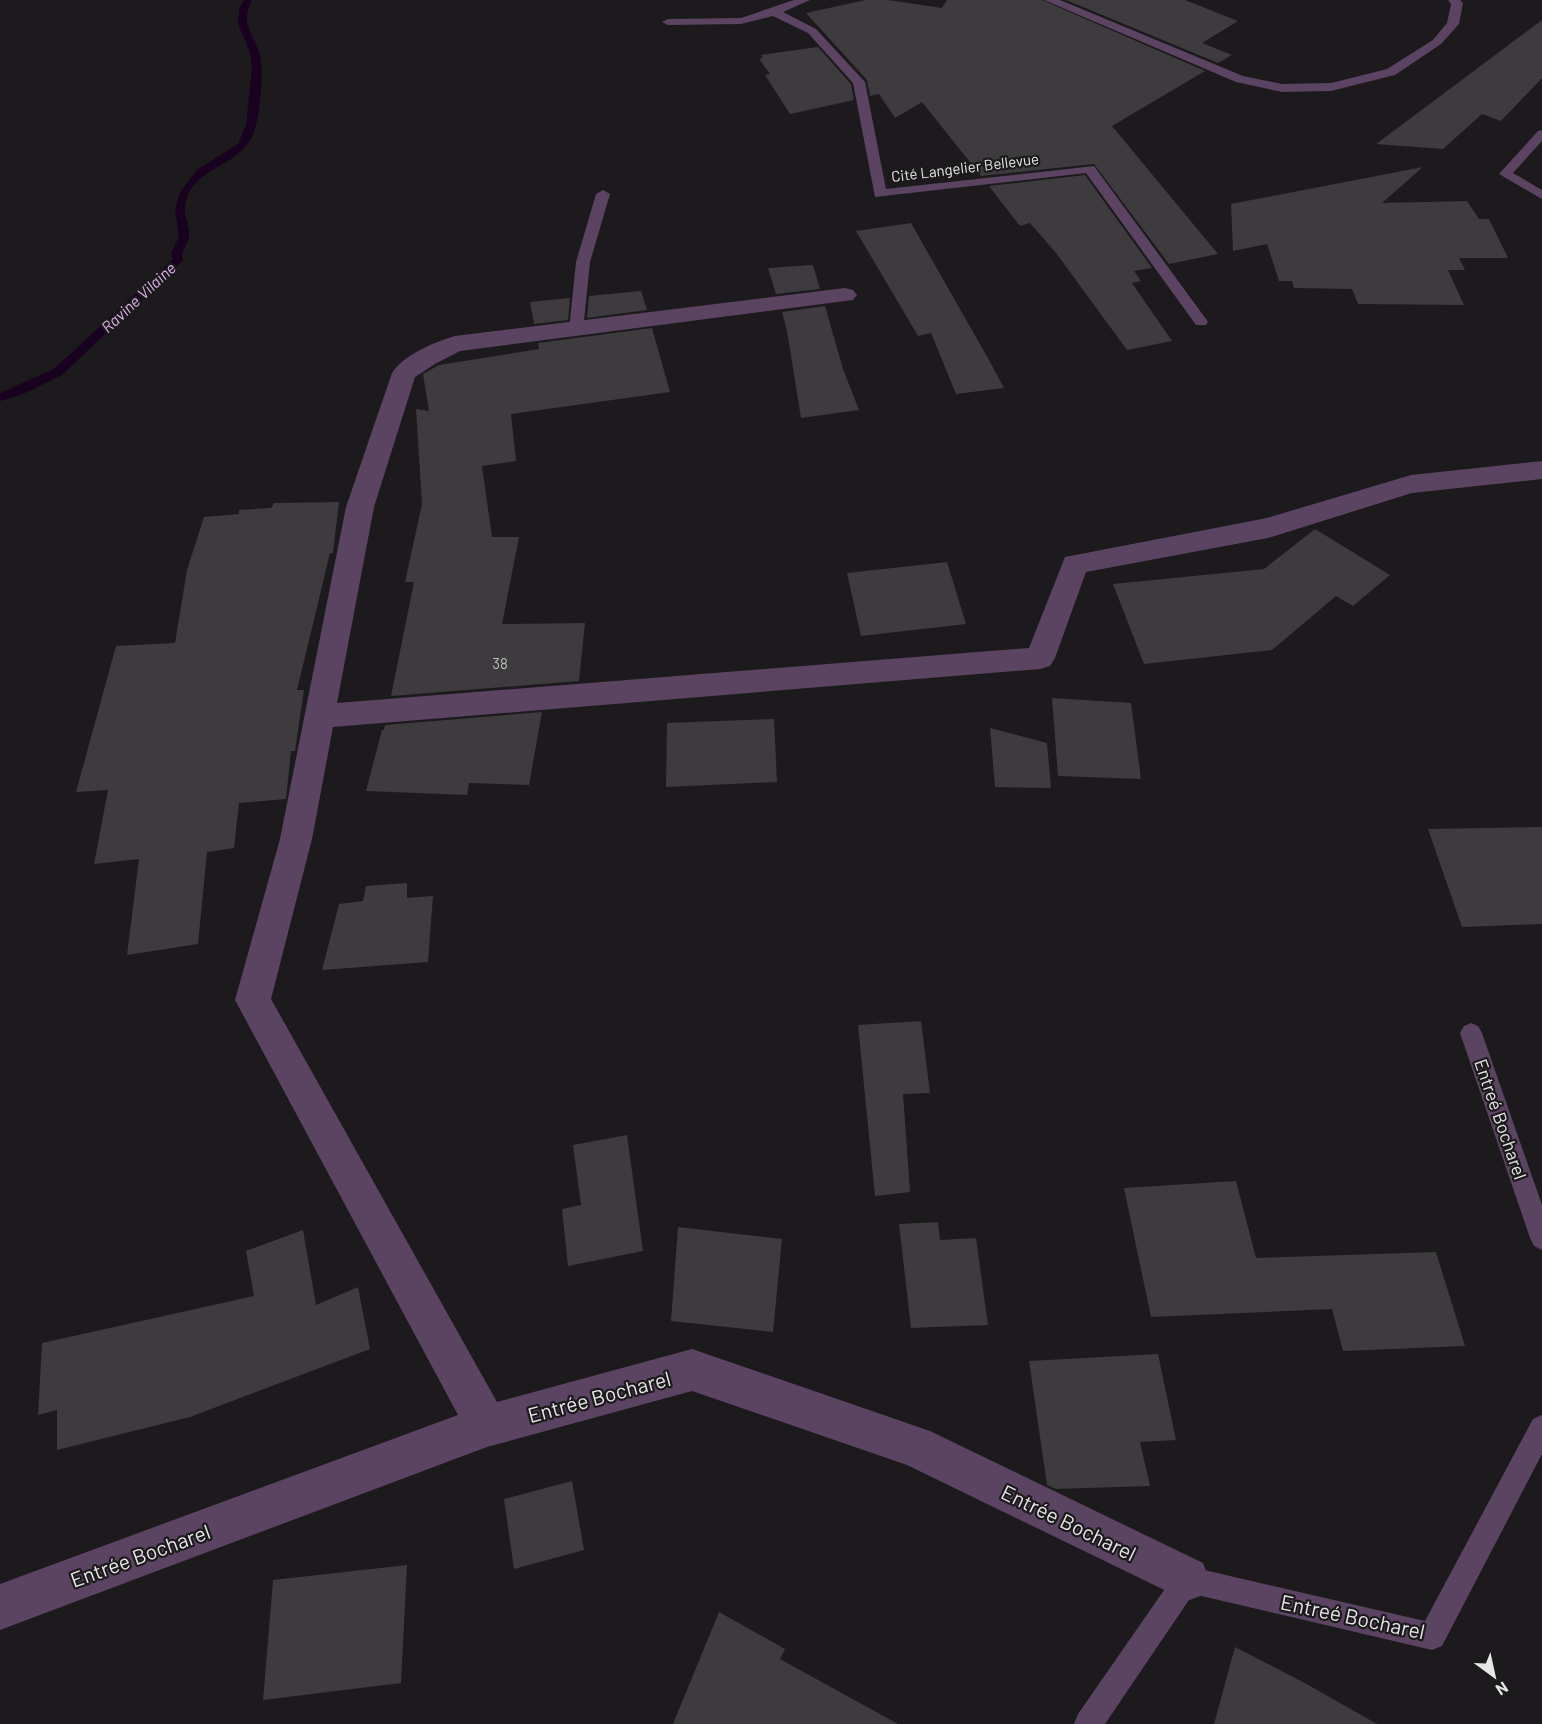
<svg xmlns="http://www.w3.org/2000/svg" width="1542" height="1724" font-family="Barlow,sans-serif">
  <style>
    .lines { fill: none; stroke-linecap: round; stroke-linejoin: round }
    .stream { fill: #190120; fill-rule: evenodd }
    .building { fill: #3d3b3d }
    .service { fill: #5b4362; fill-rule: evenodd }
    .minor { fill: #5b4362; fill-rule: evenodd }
    .labels { text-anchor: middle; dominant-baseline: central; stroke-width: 4.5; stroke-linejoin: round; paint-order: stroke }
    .far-street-label { font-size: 15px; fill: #e7e6e7; stroke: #1c1a1c }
    .number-label { font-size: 15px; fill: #bcbbbc }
    .far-water-label { font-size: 16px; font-style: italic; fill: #e1b1f0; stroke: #1c1a1c }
    .street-label { font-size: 18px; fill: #e7e6e7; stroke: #1c1a1c }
    .near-street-label { font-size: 21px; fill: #e7e6e7; stroke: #1c1a1c }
  </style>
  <rect width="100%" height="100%" fill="#1c1a1c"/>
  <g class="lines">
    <path class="stream" d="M 244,0 L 252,0 C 238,27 257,35 261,60 C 263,79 260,120 252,137 C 237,168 188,168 185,208 C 184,217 190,225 189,235 C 189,245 180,249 183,260 L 62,375 L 23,394 L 0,401 L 0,393 L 54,369 L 173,259 L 171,253 L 179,237 L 175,210 L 180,192 L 197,170 L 238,144 L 246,125 L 252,68 L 250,52 L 238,24 L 239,9 Z"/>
  </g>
  <path class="building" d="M 866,0 L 888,0 L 942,8 L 947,0 L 1042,0 L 1205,71 L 1112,126 L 1218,254 L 1169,264 L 1094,164 L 981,176 L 922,102 L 895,118 L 879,94 L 870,96 L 867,80 L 806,13 Z
    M 1066,0 L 1185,0 L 1238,21 L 1202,43 L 1232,55 L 1218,63 Z
    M 1542,20 L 1542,78 L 1501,121 L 1482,114 L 1443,149 L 1376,144 Z
    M 818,47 L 851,84 L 854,100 L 790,114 L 765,75 L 770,74 L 759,59 L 763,58 L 761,55 Z
    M 1423,167 L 1382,203 L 1467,201 L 1479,219 L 1489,219 L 1508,258 L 1459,258 L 1465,270 L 1448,270 L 1464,305 L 1358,304 L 1352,289 L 1294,288 L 1292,281 L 1279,281 L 1267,244 L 1233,251 L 1231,204 Z
    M 1085,175 L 1152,268 L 1134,271 L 1141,281 L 1132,283 L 1172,341 L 1127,350 L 1056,253 L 1030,223 L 1020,226 L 989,186 Z
    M 911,223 L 989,360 L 1004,388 L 956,394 L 931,333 L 918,336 L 856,231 Z
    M 813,265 L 820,289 L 776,294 L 768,268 Z
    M 641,291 L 647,310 L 587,318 L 589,296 Z
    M 570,298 L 568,320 L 534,324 L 530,302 Z
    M 825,306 L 843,369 L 859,410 L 801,418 L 787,331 L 782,312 Z
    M 652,328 L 670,392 L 511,414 L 516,461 L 482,466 L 492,537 L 519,537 L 502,624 L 585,623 L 579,681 L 391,696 L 414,582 L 405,582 L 422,504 L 416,409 L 429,411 L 423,374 L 439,365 L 539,349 L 538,343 Z
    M 339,502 L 333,553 L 330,553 L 297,690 L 304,690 L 295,751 L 291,751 L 286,799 L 239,803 L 234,848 L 207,852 L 198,944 L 127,955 L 139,859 L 94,864 L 108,790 L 76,792 L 116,646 L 175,643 L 187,570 L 204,517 L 239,514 L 239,510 L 271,508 L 274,503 Z
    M 1315,529 L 1390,575 L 1353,606 L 1336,596 L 1272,650 L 1144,664 L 1113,584 L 1264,569 Z
    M 947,562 L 966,624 L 861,636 L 847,573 Z
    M 1052,698 L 1131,703 L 1141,779 L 1058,776 Z
    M 542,712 L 529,785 L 469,783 L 467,795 L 366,791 L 382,730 L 384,730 L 385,725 Z
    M 774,719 L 777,782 L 666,787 L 667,723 Z
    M 990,728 L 1047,743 L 1051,788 L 995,787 Z
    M 1542,827 L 1542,924 L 1462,927 L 1428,829 Z
    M 407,883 L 407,898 L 433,896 L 428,962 L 322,970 L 339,904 L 363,901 L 366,886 Z
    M 921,1021 L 930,1093 L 903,1094 L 910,1192 L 875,1196 L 858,1025 Z
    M 627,1135 L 643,1251 L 568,1266 L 562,1209 L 581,1205 L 573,1145 Z
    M 1236,1181 L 1256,1258 L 1436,1252 L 1465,1346 L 1343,1351 L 1332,1309 L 1151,1317 L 1124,1188 Z
    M 938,1222 L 940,1240 L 976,1238 L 988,1325 L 911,1328 L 899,1224 Z
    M 678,1227 L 782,1239 L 773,1332 L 671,1321 Z
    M 303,1230 L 316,1305 L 358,1287 L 370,1349 L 190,1417 L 57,1450 L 57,1410 L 38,1415 L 42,1343 L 254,1296 L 246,1251 Z
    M 1158,1354 L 1176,1440 L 1140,1442 L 1150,1486 L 1056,1489 L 1047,1485 L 1029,1361 Z
    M 572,1481 L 584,1550 L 514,1569 L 504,1499 Z
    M 407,1565 L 401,1683 L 263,1700 L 273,1580 Z
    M 719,1612 L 785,1649 L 780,1659 L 898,1724 L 673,1724 Z
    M 1235,1647 L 1303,1682 L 1377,1724 L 1214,1724 Z"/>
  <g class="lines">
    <path class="service" d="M 794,0 L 810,0 L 783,12 L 816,29 L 865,82 L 886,189 L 1094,166 L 1206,319 L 1208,322 L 1206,325 L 1196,325 L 1086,173 L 875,197 L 853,83 L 808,33 L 773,16 L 741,24 L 668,25 L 662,22 L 668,19 L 741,18 Z
      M 1044,0 L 1060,0 L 1243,76 L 1282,84 L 1331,83 L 1387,69 L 1433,40 L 1447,23 L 1451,4 L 1448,0 L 1460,0 L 1463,3 L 1459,24 L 1441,44 L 1395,75 L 1331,91 L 1282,92 L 1236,82 Z
      M 1542,130 L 1542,141 L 1513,173 L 1542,190 L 1542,199 L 1499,174 L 1538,131 Z
      M 603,190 L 610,194 L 590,262 L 583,330 L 576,334 L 569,330 L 576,262 L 596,194 Z
      M 1471,1023 L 1478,1026 L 1482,1033 L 1542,1205 L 1542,1250 L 1534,1246 L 1530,1238 L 1460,1033 L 1464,1026 Z
      M 1542,1415 L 1542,1454 L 1442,1646 L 1432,1650 L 1193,1594 L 1105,1724 L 1074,1724 L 1078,1714 L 1178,1570 L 1187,1566 L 1425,1621 L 1533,1419 Z"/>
    <path class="minor" d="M 845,288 L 853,290 L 857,295 L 853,300 L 460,351 L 435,364 L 415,377 L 374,507 L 337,703 L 1029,648 L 1065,557 L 1267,518 L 1411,475 L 1542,461 L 1542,479 L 1412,493 L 1268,538 L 1086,572 L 1055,658 L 1050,666 L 1040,669 L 333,727 L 312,839 L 271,999 L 497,1402 L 692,1349 L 930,1431 L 1203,1563 L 1209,1579 L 1203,1595 L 1187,1601 L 907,1465 L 692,1391 L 487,1447 L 0,1630 L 0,1584 L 458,1415 L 235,1000 L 280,839 L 346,507 L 392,373 C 403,355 435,342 455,336 Z"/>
  </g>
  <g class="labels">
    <g class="far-street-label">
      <text transform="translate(965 167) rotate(-7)">Cité Langelier Bellevue</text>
    </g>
    <g class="number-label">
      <text x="500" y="663">38</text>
    </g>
    <g class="far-water-label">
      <text transform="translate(138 297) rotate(-43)">Ravine Vilaine</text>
    </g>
    <g class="street-label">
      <text transform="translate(1501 1119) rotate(71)">Entreé Bocharel</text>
    </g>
    <g class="near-street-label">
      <text transform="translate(599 1396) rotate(-15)">Entrée Bocharel</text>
      <text transform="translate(1069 1522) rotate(26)">Entrée Bocharel</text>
      <text transform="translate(140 1555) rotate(-20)">Entrée Bocharel</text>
      <text transform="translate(1353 1616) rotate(12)">Entreé Bocharel</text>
    </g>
  </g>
  <g transform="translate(1494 1676) rotate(147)" stroke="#1c1a1c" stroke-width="4.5" paint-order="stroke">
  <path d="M0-4.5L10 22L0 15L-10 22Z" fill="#e7e6e7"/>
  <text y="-9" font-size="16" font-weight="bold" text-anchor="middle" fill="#e7e6e7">N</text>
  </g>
</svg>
